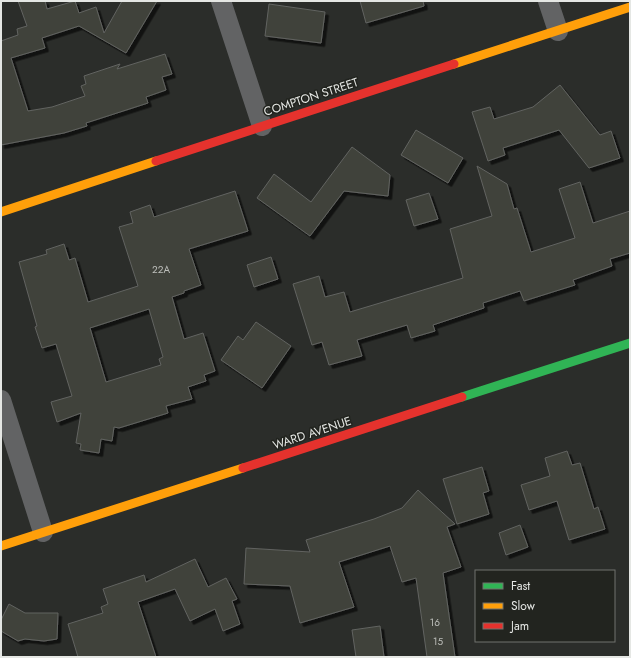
<svg xmlns="http://www.w3.org/2000/svg" width="631" height="658" font-family="Jost,sans-serif">
  <style>
    .building { fill: #3f433a; stroke: #626361; fill-rule: evenodd; filter: url(#shadow) }
    .lines { fill: none; stroke-linecap: round; stroke-linejoin: round }
    .street { stroke: #626364; stroke-width: 20 }
    .fast { stroke: #30b455; stroke-width: 9 }
    .slow { stroke: #ff9f0a; stroke-width: 9 }
    .jam { stroke: #e5322d; stroke-width: 9 }
    .labels { text-anchor: middle; dominant-baseline: central; stroke-width: 3; stroke-linejoin: round; paint-order: stroke }
    .number-label { font-size: 10px; fill: #bcbeba }
    .street-label { font-size: 12px; fill: #e5e7e4; stroke: #22241f }
  </style>
  <defs>
    <filter id="shadow"><feDropShadow dx="3.5" dy="3.5" stdDeviation="0" flood-color="#0009"/></filter>
  </defs>
  <rect width="100%" height="100%" fill="#2b2d2a"/>
  <path class="building" d="M 18,1 L 45,1 L 47,9 L 75,1 L 79,13 L 96,7 L 104,33 L 122,1 L 157,1 L 126,53 L 79,26 L 42,38 L 45,48 L 11,58 L 28,111 L 52,107 L 85,96 L 81,86 L 86,84 L 84,76 L 120,64 L 117,69 L 165,54 L 172,74 L 162,77 L 166,90 L 146,97 L 148,103 L 86,123 L 87,126 L 64,133 L 1,145 L 1,41 L 18,35 L 17,29 L 27,26 Z
    M 360,1 L 423,1 L 424,6 L 366,23 Z
    M 269,4 L 325,12 L 321,43 L 265,36 Z
    M 560,85 L 600,135 L 611,131 L 620,158 L 589,168 L 559,130 L 503,148 L 505,155 L 488,161 L 472,112 L 490,107 L 494,119 L 533,107 Z
    M 416,130 L 463,158 L 448,183 L 401,155 Z
    M 352,147 L 390,175 L 388,196 L 344,191 L 310,236 L 257,198 L 274,174 L 311,202 Z
    M 477,166 L 507,184 L 514,209 L 517,208 L 531,252 L 575,238 L 559,189 L 580,182 L 593,223 L 630,211 L 630,253 L 610,259 L 612,266 L 573,280 L 575,285 L 524,301 L 520,291 L 483,303 L 484,308 L 433,325 L 435,331 L 411,338 L 407,325 L 357,340 L 362,356 L 329,365 L 322,342 L 312,345 L 293,284 L 319,276 L 325,297 L 344,292 L 350,312 L 463,278 L 450,229 L 492,216 Z
    M 235,191 L 248,231 L 189,249 L 201,285 L 184,291 L 184,293 L 172,297 L 184,339 L 203,333 L 215,371 L 204,375 L 206,381 L 188,387 L 192,399 L 166,406 L 168,413 L 119,428 L 114,427 L 112,441 L 101,439 L 99,453 L 80,450 L 81,444 L 76,443 L 81,413 L 57,422 L 51,402 L 72,396 L 56,344 L 42,348 L 35,327 L 37,326 L 19,262 L 47,254 L 46,250 L 64,244 L 69,260 L 75,258 L 88,302 L 138,286 L 119,227 L 133,223 L 130,212 L 150,205 L 154,217 ZM 149,309 L 163,357 L 159,359 L 161,365 L 106,382 L 90,328 Z
    M 429,193 L 438,219 L 414,226 L 406,200 Z
    M 271,257 L 278,279 L 254,287 L 247,265 Z
    M 256,322 L 291,346 L 262,388 L 221,360 L 238,336 L 243,340 Z
    M 567,451 L 572,465 L 580,463 L 594,509 L 598,507 L 605,529 L 569,540 L 557,501 L 529,510 L 521,485 L 550,476 L 545,458 Z
    M 482,467 L 489,491 L 483,493 L 489,514 L 457,524 L 443,479 Z
    M 418,490 L 455,524 L 447,527 L 461,567 L 443,573 L 455,657 L 427,657 L 416,578 L 402,582 L 390,546 L 339,562 L 354,607 L 300,623 L 290,586 L 244,584 L 246,548 L 310,552 L 306,540 L 374,519 L 402,508 Z
    M 520,525 L 528,547 L 506,555 L 499,533 Z
    M 195,559 L 208,587 L 226,578 L 237,599 L 232,601 L 240,624 L 223,631 L 215,609 L 190,621 L 175,589 L 138,602 L 156,657 L 78,657 L 68,624 L 103,613 L 101,607 L 108,604 L 103,589 L 144,575 L 146,582 Z
    M 9,604 L 25,613 L 58,613 L 57,639 L 44,641 L 25,639 L 18,641 L 1,631 L 1,620 Z
    M 380,626 L 384,657 L 356,657 L 352,630 Z"/>
  <g class="lines">
    <path class="street" d="M 221,1 L 262,126
      M 548,1 L 558,31
      M 1,400 L 43,532"/>
    <path class="fast" d="M 462,397 L 630,343"/>
    <path class="slow" d="M 454,64 L 630,7
      M 1,212 L 156,161
      M 1,546 L 243,468"/>
    <path class="jam" d="M 156,161 L 454,64
      M 243,468 L 462,397"/>
  </g>
  <g class="labels">
    <g class="number-label">
      <text x="161" y="269">22A</text>
      <text x="435" y="622">16</text>
      <text x="438" y="641">15</text>
    </g>
    <g class="street-label">
      <text transform="translate(311 97) rotate(-18)">COMPTON STREET</text>
      <text transform="translate(312 433) rotate(-18)">WARD AVENUE</text>
    </g>
  </g>
  <rect width="631" height="658" fill="none" stroke="#e5e7e4" stroke-width="4"/>
  <rect x="475" y="570" width="140" height="72" fill="#22241f" stroke="#70726e"/>
  <rect x="483" y="583" width="20" height="6" fill="#30b455" stroke="#70726e"/>
  <text x="511" y="590" font-size="12" fill="#e5e7e4">Fast</text>
  <rect x="483" y="603" width="20" height="6" fill="#ff9f0a" stroke="#70726e"/>
  <text x="511" y="610" font-size="12" fill="#e5e7e4">Slow</text>
  <rect x="483" y="623" width="20" height="6" fill="#e5322d" stroke="#70726e"/>
  <text x="511" y="630" font-size="12" fill="#e5e7e4">Jam</text>
</svg>
